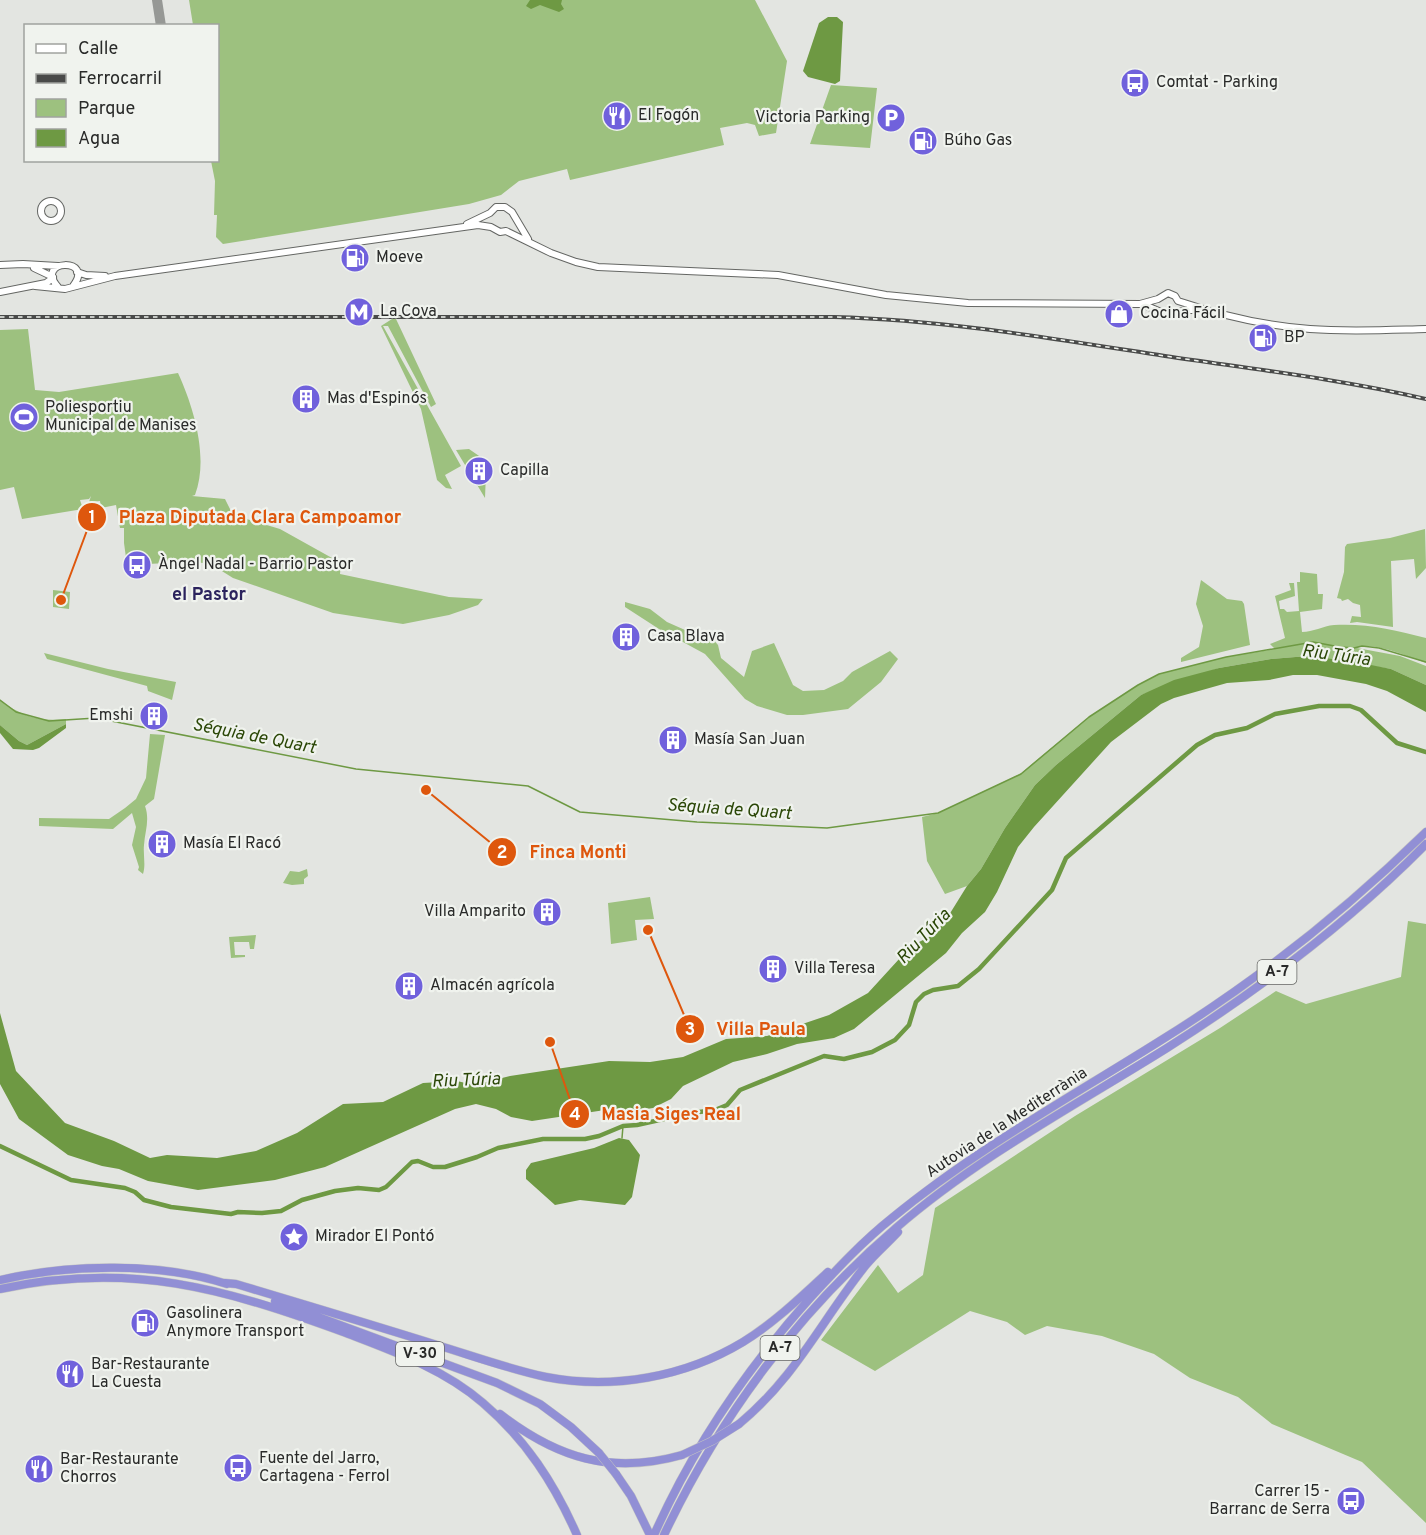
<svg xmlns="http://www.w3.org/2000/svg" width="1426" height="1535" font-family="Overpass,sans-serif">
  <style>
    .green { fill: #9dc17f }
    .water { fill: #6e9943 }
    .lines { fill: none; stroke-linecap: round; stroke-linejoin: round }
    .stream { stroke: #6e9943; stroke-width: 1.5 }
    .canal { stroke: #6e9943; stroke-width: 4.5 }
    .taxiway { stroke: #969895; stroke-width: 10 }
    .secondary-casing { stroke: #646663; stroke-width: 8 }
    .highway-casing { stroke: #c3c3c3; stroke-width: 9 }
    .secondary { stroke: #fff; stroke-width: 6 }
    .highway { stroke: #918fd5; stroke-width: 8 }
    .rail-casing { stroke: #494a49; stroke-width: 4 }
    .rail { stroke: #f0f3ee; stroke-width: 1.5; stroke-dasharray: 4.5; stroke-linecap: butt }
    .highway-bridge-casing { stroke: #c3c3c3; stroke-width: 9; stroke-linecap: butt }
    .highway-bridge { stroke: #918fd5; stroke-width: 8 }
    .labels { text-anchor: middle; dominant-baseline: central; stroke-width: 4.5; stroke-linejoin: round; paint-order: stroke }
    .shield { fill: #f0f3ee; stroke: #656664; stroke-width: 1.5 }
    .shield-label { font-size: 15px; font-weight: bold; fill: #292a29 }
    .poi-label { font-size: 16px; fill: #292a29; stroke: #f0f3ee; text-anchor: start }
    .street-label { font-size: 16px; fill: #292a29; stroke: #f0f3ee }
    .neighbourhood-label { font-size: 18px; font-weight: bold; fill: #2b235d; stroke: #f0f3ee }
    .water-label { font-size: 18px; font-style: italic; fill: #2b4707; stroke: #f0f3ee }
    .leader { fill: none; stroke: #de570d; stroke-width: 2 }
    .callout-dot { fill: #de570d; stroke: #f0f3ee; stroke-width: 2 }
    .mark-label { font-size: 18px; text-anchor: middle; font-weight: bold; fill: #fff }
    .callout-label { font-size: 18px; text-anchor: middle; font-weight: bold; fill: #de570d; stroke: #f0f3ee; stroke-width: 4.5; stroke-linejoin: round; paint-order: stroke }
  </style>
  <rect width="100%" height="100%" fill="#e3e5e1"/>
  <path class="green" d="M 189,0 L 755,0 L 787,61 L 776,133 L 759,136 L 755,125 L 747,123 L 720,128 L 724,145 L 570,180 L 567,169 L 519,181 L 501,195 L 469,204 L 223,244 L 216,237 L 217,215 L 214,215 L 215,181 L 211,161 L 218,160 L 218,26 L 193,25 Z
    M 831,85 L 877,88 L 870,148 L 810,144 Z
    M 392,319 L 396,319 L 436,404 L 431,407 L 388,326 L 383,326 L 461,466 L 445,475 L 452,489 L 446,488 L 437,480 L 421,409 L 381,326 Z
    M 28,329 L 35,390 L 59,392 L 178,373 C 194,408 209,458 195,495 L 192,496 L 225,499 L 233,515 L 280,529 L 341,563 L 340,574 L 449,597 L 483,599 L 478,605 L 449,615 L 403,624 L 333,613 L 233,578 L 217,568 L 204,563 L 188,562 L 127,565 L 124,543 L 124,528 L 120,528 L 116,505 L 101,508 L 100,501 L 89,502 L 91,496 L 89,499 L 80,500 L 83,509 L 22,519 L 14,487 L 0,490 L 0,330 Z
    M 469,449 L 482,458 L 486,473 L 485,498 L 456,450 Z
    M 1425,529 L 1426,568 L 1416,579 L 1414,559 L 1391,561 L 1393,627 L 1357,622 L 1350,623 L 1352,616 L 1361,617 L 1360,605 L 1353,603 L 1348,599 L 1342,601 L 1341,599 L 1337,598 L 1344,572 L 1345,547 L 1347,544 L 1390,538 Z
    M 1300,572 L 1317,574 L 1318,594 L 1323,594 L 1322,609 L 1300,612 L 1302,632 C 1313,632 1323,626 1334,625 C 1366,623 1395,630 1426,638 L 1426,663 C 1408,657 1375,641 1357,648 L 1400,656 L 1426,666 L 1426,685 L 1391,669 L 1308,656 L 1271,659 L 1219,668 L 1141,695 L 1056,765 L 1035,785 L 1005,828 L 981,869 L 967,886 L 945,894 L 927,861 L 922,817 L 938,813 L 1020,774 L 1089,717 L 1138,685 L 1159,674 L 1226,657 L 1275,649 L 1270,644 L 1285,638 L 1275,596 L 1291,590 L 1289,583 L 1294,583 L 1295,596 L 1279,601 L 1280,609 L 1284,609 L 1287,612 L 1299,611 L 1297,582 L 1300,582 Z
    M 1201,580 L 1227,599 L 1242,601 L 1244,604 L 1250,645 L 1181,662 L 1181,658 L 1199,647 L 1203,626 L 1196,604 Z
    M 53,590 L 70,592 L 69,609 L 53,607 Z
    M 625,602 L 650,609 L 667,622 L 694,634 L 710,636 L 718,645 L 721,658 L 744,677 L 752,651 L 774,643 L 793,685 L 803,691 L 824,690 L 843,681 L 852,672 L 890,651 L 898,659 L 881,682 L 848,709 L 803,715 L 787,715 L 757,706 L 745,699 L 705,654 L 659,629 L 625,607 Z
    M 44,653 L 108,669 L 176,682 L 172,700 L 148,691 L 147,686 L 47,659 Z
    M 0,700 C 21,716 39,722 66,719 L 66,724 L 27,745 L 19,741 L 0,725 Z
    M 150,734 L 165,735 L 154,799 L 145,806 C 150,820 145,831 144,845 C 143,855 146,865 143,874 L 138,870 L 139,867 L 132,845 L 136,827 L 132,813 L 113,829 L 39,826 L 39,818 L 109,819 L 125,808 L 136,799 L 146,778 Z
    M 307,869 L 308,876 L 304,879 L 304,884 L 292,885 L 283,883 L 290,871 L 299,872 Z
    M 650,897 L 654,919 L 635,920 L 637,940 L 611,944 L 608,903 Z
    M 1408,921 L 1426,924 L 1426,1523 L 1362,1462 L 1272,1424 L 1238,1397 L 1190,1378 L 1154,1354 L 1102,1336 L 1047,1326 L 1025,1335 L 1007,1322 L 970,1311 L 875,1371 L 821,1340 L 878,1265 L 898,1293 L 923,1275 L 935,1208 L 1075,1116 L 1220,1028 L 1276,991 L 1306,1004 L 1401,977 Z
    M 256,935 L 254,949 L 250,949 L 249,942 L 234,942 L 235,955 L 245,955 L 245,957 L 231,958 L 229,937 Z"/>
  <path class="water" d="M 530,0 L 562,0 L 561,4 L 564,9 L 559,12 L 540,5 L 531,9 L 526,6 Z
    M 828,17 L 837,17 L 843,22 L 840,81 L 835,84 L 808,77 L 803,71 L 819,23 Z
    M 1308,656 L 1356,662 L 1391,669 L 1426,685 L 1426,712 L 1387,691 L 1366,684 L 1317,675 L 1293,675 L 1269,680 L 1227,683 L 1174,698 L 1161,704 L 1111,742 L 1034,827 L 1018,847 L 997,892 L 985,912 L 962,933 L 946,953 L 854,1029 L 834,1038 L 797,1044 L 767,1054 L 733,1062 L 683,1086 L 671,1099 L 653,1108 L 626,1112 L 605,1110 L 532,1121 L 511,1117 L 496,1109 L 476,1104 L 455,1109 L 325,1167 L 275,1180 L 198,1190 L 148,1181 L 119,1169 L 102,1166 L 68,1155 L 19,1119 L 0,1084 L 0,1013 L 16,1071 L 65,1123 L 114,1141 L 150,1158 L 167,1155 L 217,1158 L 256,1151 L 297,1133 L 343,1104 L 383,1102 L 423,1083 L 457,1081 L 474,1085 L 510,1076 L 609,1061 L 650,1062 L 683,1057 L 726,1039 L 767,1036 L 829,1015 L 868,993 L 911,946 L 929,937 L 944,923 L 967,886 L 981,869 L 1005,828 L 1035,785 L 1056,765 L 1141,695 L 1174,680 L 1219,668 L 1271,659 Z
    M 66,724 L 66,728 L 39,748 L 33,750 L 13,749 L 0,733 L 0,725 L 19,741 L 27,745 Z
    M 619,1138 L 629,1140 L 640,1155 L 632,1197 L 625,1205 L 580,1200 L 555,1205 L 526,1179 L 526,1170 L 531,1163 L 594,1148 Z"/>
  <g class="lines">
    <path class="stream" d="M 0,700 L 16,712 L 49,721 L 96,718 L 356,769 L 528,786 L 580,812 L 697,822 L 827,828 L 938,813 L 1021,774 L 1089,717 L 1138,685 L 1159,674 L 1226,657 L 1313,642 L 1340,647 L 1354,648 L 1362,646 L 1379,648 L 1426,662
      M 622,1138 L 623,1126"/>
    <path class="canal" d="M 0,1146 L 71,1180 L 125,1188 L 135,1192 L 144,1200 L 171,1207 L 231,1214 L 238,1212 L 262,1213 L 281,1211 L 302,1200 L 335,1191 L 358,1188 L 379,1190 L 386,1187 L 412,1162 L 418,1161 L 433,1167 L 445,1167 L 477,1157 L 498,1148 L 543,1139 L 585,1139 L 599,1136 L 623,1126 L 637,1125 L 691,1113 L 715,1110 L 727,1105 L 740,1090 L 824,1056 L 844,1059 L 872,1052 L 895,1040 L 909,1025 L 916,1002 L 924,994 L 933,990 L 958,986 L 979,969 L 1052,890 L 1066,858 L 1197,745 L 1215,735 L 1247,728 L 1275,714 L 1319,706 L 1350,706 L 1361,710 L 1397,743 L 1426,752"/>
    <path class="taxiway" d="M 157,0 L 161,26"/>
    <g class="secondary-casing">
      <path id="secondary" d="M41 211a10 10 0 1 1 20 0a10 10 0 1 1-20 0Z
        M 467,224 L 490,213 L 496,207 L 505,207 L 512,212 L 528,239
        M 0,265 L 23,264 L 58,266
        M 34,268 L 53,277
        M 77,272 L 86,275 L 105,276
        M 35,286 L 65,289 L 115,276 L 478,225 L 491,227 L 500,232 L 506,231 L 551,253 L 576,262 L 598,267 L 778,275 L 886,295 L 968,303 L 1140,304 L 1158,299 L 1168,293 L 1175,296 L 1178,301 C 1220,315 1266,326 1310,329 C 1348,332 1387,330 1426,329
        M 58,287 C 33,259 96,257 73,286
        M 0,292 L 46,283 L 53,278
        M 1142,304 L 1168,315 L 1186,310 L 1200,310"/>
    </g>
    <g class="highway-casing">
      <path id="highway" d="M 0,1280 C 69,1264 160,1262 227,1284
        M 225,1283 L 236,1284 C 303,1304 370,1324 437,1345 C 473,1356 509,1369 546,1377 C 613,1390 685,1377 743,1342 C 774,1323 801,1297 828,1272
        M 0,1289 C 131,1261 223,1288 346,1333 C 393,1351 444,1369 483,1403 C 526,1440 554,1483 577,1535
        M 275,1301 L 497,1383 L 540,1404 L 571,1427 L 599,1453
        M 500,1414 C 557,1458 611,1475 682,1455
        M 739,1424 C 796,1377 821,1321 866,1265 C 876,1253 888,1243 898,1232
        M 616,1474 L 631,1496 L 650,1535
        M 654,1535 C 693,1447 748,1367 812,1296 C 837,1269 863,1241 892,1218 C 976,1149 1071,1097 1163,1039 C 1258,980 1346,910 1426,832
        M 664,1535 C 719,1418 798,1312 896,1228 C 978,1157 1076,1105 1167,1048 C 1260,989 1349,922 1426,844"/>
    </g>
    <use href="#secondary" class="secondary"/>
    <use href="#highway" class="highway"/>
    <g class="rail-casing">
      <path id="rail" d="M 0,317 L 834,317 C 946,320 1055,339 1165,356 C 1252,369 1340,379 1426,399"/>
    </g>
    <use href="#rail" class="rail"/>
    <g class="highway-bridge-casing">
      <path id="highway-bridge" d="M 599,1453 L 616,1474
        M 682,1455 L 712,1441 L 739,1424"/>
    </g>
    <use href="#highway-bridge" class="highway-bridge"/>
  </g>
  <defs>
    <g id="bus-disc" transform="scale(1.5)"><circle r="9.5" fill="#7061dc" stroke="#f0f3ee"/><path d="M-5-6H5V4H4V6H2V4H-2V6H-4V4H-5ZM-3.5-4V0h7V-4ZM-3.5 1.2v1.5H-2V1.2ZM2 1.2v1.5H3.5V1.2Z" fill="#fff"/></g>
    <g id="restaurant-disc" transform="scale(1.5)"><circle r="9.5" fill="#7061dc" stroke="#f0f3ee"/><path d="M-5-6h1v4h1v-4h1v4h1v-4h1v5L-1.5 .5V6h-2V.5L-5-1ZM5-6V6H3V1.5H1.5Q1.5-4 5-6Z" fill="#fff"/></g>
    <g id="parking-disc" transform="scale(1.5)"><circle r="9.5" fill="#7061dc" stroke="#f0f3ee"/><path d="M-3.5-5.5H1a3.5 3.5 0 0 1 0 7H-1V5.5H-3.5ZM-1-3.4V-.6H.8a1.4 1.4 0 0 0 0-2.8Z" fill="#fff"/></g>
    <g id="fuel-disc" transform="scale(1.5)"><circle r="9.5" fill="#7061dc" stroke="#f0f3ee"/><path d="M-5.5-6h7V0h2V4h1.3V-2.5L3-4.5l.8-.8L6-3V5H2.5V1h-1V6h-7ZM-4.2-4.7v3.2H.2V-4.7Z" fill="#fff"/></g>
    <g id="metro-disc" transform="scale(1.5)"><circle r="9.5" fill="#7061dc" stroke="#f0f3ee"/><path d="M-5.5 5V-5H-3L0 0L3-5H5.5V5H3V-.5L0 4L-3-.5V5Z" fill="#fff"/></g>
    <g id="shop-disc" transform="scale(1.5)"><circle r="9.5" fill="#7061dc" stroke="#f0f3ee"/><path d="M-5-2.5h2.3a2.7 3.5 0 0 1 5.4 0H5L5.5 6h-11ZM-1.5-2.5h3a1.5 2.3 0 0 0-3 0Z" fill="#fff"/></g>
    <g id="building-disc" transform="scale(1.5)"><circle r="9.5" fill="#7061dc" stroke="#f0f3ee"/><path d="M-4-6H4V6H1V3H-1V6H-4ZM-2.5-4.3h1.7v1.8h-1.7ZM.8-4.3h1.7v1.8H.8ZM-2.5-1h1.7V.8h-1.7ZM.8-1h1.7V.8H.8Z" fill="#fff"/></g>
    <g id="stadium-disc" transform="scale(1.5)"><circle r="9.5" fill="#7061dc" stroke="#f0f3ee"/><path d="M0-5a6.5 5 0 1 0 0 10a6.5 5 0 1 0 0-10ZM-3.5-1.8h7v3.6h-7Z" fill="#fff"/></g>
    <g id="sight-disc" transform="scale(1.5)"><circle r="9.5" fill="#7061dc" stroke="#f0f3ee"/><path d="M0-6L1.8-2.2L6-1.7L2.9 1.2L3.7 5.4L0 3.3L-3.7 5.4L-2.9 1.2L-6-1.7L-1.8-2.2Z" fill="#fff"/></g>
  </defs>
  <g fill-rule="evenodd">
    <use href="#bus-disc" x="1135" y="83"/>
    <use href="#restaurant-disc" x="617" y="116"/>
    <use href="#parking-disc" x="891" y="118"/>
    <use href="#fuel-disc" x="923" y="141"/>
    <use href="#fuel-disc" x="355" y="258"/>
    <use href="#metro-disc" x="359" y="312"/>
    <use href="#shop-disc" x="1119" y="314"/>
    <use href="#fuel-disc" x="1263" y="338"/>
    <use href="#building-disc" x="306" y="399"/>
    <use href="#stadium-disc" x="24" y="417"/>
    <use href="#building-disc" x="479" y="471"/>
    <use href="#bus-disc" x="137" y="565"/>
    <use href="#building-disc" x="626" y="637"/>
    <use href="#building-disc" x="154" y="716"/>
    <use href="#building-disc" x="673" y="740"/>
    <use href="#building-disc" x="162" y="844"/>
    <use href="#building-disc" x="547" y="912"/>
    <use href="#building-disc" x="773" y="969"/>
    <use href="#building-disc" x="409" y="986"/>
    <use href="#sight-disc" x="294" y="1237"/>
    <use href="#fuel-disc" x="145" y="1323"/>
    <use href="#restaurant-disc" x="70" y="1374"/>
    <use href="#bus-disc" x="238" y="1468"/>
    <use href="#restaurant-disc" x="39" y="1469"/>
    <use href="#bus-disc" x="1351" y="1501"/>
  </g>
  <g class="labels">
    <g class="shield">
      <rect x="1257.5" y="960" width="39" height="24" rx="4.5"/>
      <rect x="760.5" y="1336" width="39" height="24" rx="4.5"/>
      <rect x="396" y="1342" width="48" height="24" rx="4.5"/>
    </g>
    <g class="shield-label">
      <text x="1277" y="972">A-7</text>
      <text x="780" y="1348">A-7</text>
      <text x="420" y="1354">V-30</text>
    </g>
    <g class="poi-label">
      <text x="1156" y="83">Comtat - Parking</text>
      <text x="638" y="116">El Fogón</text>
      <text x="870" y="118" text-anchor="end">Victoria Parking</text>
      <text x="944" y="141">Búho Gas</text>
      <text x="376" y="258">Moeve</text>
      <text x="380" y="312">La Cova</text>
      <text x="1140" y="314">Cocina Fácil</text>
      <text x="1284" y="338">BP</text>
      <text x="327" y="399">Mas d'Espinós</text>
      <text x="45" y="408">Poliesportiu<tspan x="45" dy="18">Municipal de Manises</tspan></text>
      <text x="500" y="471">Capilla</text>
      <text x="158" y="565">Àngel Nadal - Barrio Pastor</text>
      <text x="647" y="637">Casa Blava</text>
      <text x="133" y="716" text-anchor="end">Emshi</text>
      <text x="694" y="740">Masía San Juan</text>
      <text x="183" y="844">Masía El Racó</text>
      <text x="526" y="912" text-anchor="end">Villa Amparito</text>
      <text x="794" y="969">Villa Teresa</text>
      <text x="430" y="986">Almacén agrícola</text>
      <text x="315" y="1237">Mirador El Pontó</text>
      <text x="166" y="1314">Gasolinera<tspan x="166" dy="18">Anymore Transport</tspan></text>
      <text x="91" y="1365">Bar-Restaurante<tspan x="91" dy="18">La Cuesta</tspan></text>
      <text x="259" y="1459">Fuente del Jarro,<tspan x="259" dy="18">Cartagena - Ferrol</tspan></text>
      <text x="60" y="1460">Bar-Restaurante<tspan x="60" dy="18">Chorros</tspan></text>
      <text x="1330" y="1492" text-anchor="end">Carrer 15 -<tspan x="1330" dy="18">Barranc de Serra</tspan></text>
    </g>
    <g class="street-label">
      <text transform="translate(1007 1123) rotate(-33)">Autovia de la Mediterrània</text>
    </g>
    <g class="neighbourhood-label">
      <text x="209" y="595">el Pastor</text>
    </g>
    <g class="water-label">
      <text transform="translate(1336 656) rotate(8)">Riu Túria</text>
      <text transform="translate(254 737) rotate(11)">Séquia de Quart</text>
      <text transform="translate(729 810) rotate(4)">Séquia de Quart</text>
      <text transform="translate(924 937) rotate(-46)">Riu Túria</text>
      <text transform="translate(466 1081) rotate(-2)">Riu Túria</text>
    </g>
  </g>
  <path class="leader" d="M61 600L92 517M426 790L502 852M648 930L690 1029M550 1042L575 1114"/>
  <g class="callout-dot">
    <circle cx="61" cy="600" r="6"/>
    <circle cx="426" cy="790" r="6"/>
    <circle cx="648" cy="930" r="6"/>
    <circle cx="550" cy="1042" r="6"/>
    <circle cx="92" cy="517" r="15"/>
    <circle cx="502" cy="852" r="15"/>
    <circle cx="690" cy="1029" r="15"/>
    <circle cx="575" cy="1114" r="15"/>
  </g>
  <g class="mark-label">
    <text x="92" y="523">1</text>
    <text x="502" y="858">2</text>
    <text x="690" y="1035">3</text>
    <text x="575" y="1120">4</text>
  </g>
  <g class="callout-label">
    <text x="260" y="523">Plaza Diputada Clara Campoamor</text>
    <text x="578" y="858">Finca Monti</text>
    <text x="761" y="1035">Villa Paula</text>
    <text x="671" y="1120">Masia Siges Real</text>
  </g>
  <rect x="24" y="24" width="195" height="138" fill="#f0f3ee" stroke="#a0a39f" stroke-width="1.5"/>
  <rect x="36" y="44" width="30" height="9" fill="#ffffff" stroke="#a0a39f" stroke-width="1.5"/>
  <text x="78" y="54" font-size="18" fill="#292a29">Calle</text>
  <rect x="36" y="74" width="30" height="9" fill="#494a49" stroke="#a0a39f" stroke-width="1.5"/>
  <text x="78" y="84" font-size="18" fill="#292a29">Ferrocarril</text>
  <rect x="36" y="99" width="30" height="18" fill="#9dc17f" stroke="#a0a39f" stroke-width="1.5"/>
  <text x="78" y="114" font-size="18" fill="#292a29">Parque</text>
  <rect x="36" y="129" width="30" height="18" fill="#6e9943" stroke="#a0a39f" stroke-width="1.5"/>
  <text x="78" y="144" font-size="18" fill="#292a29">Agua</text>
</svg>
